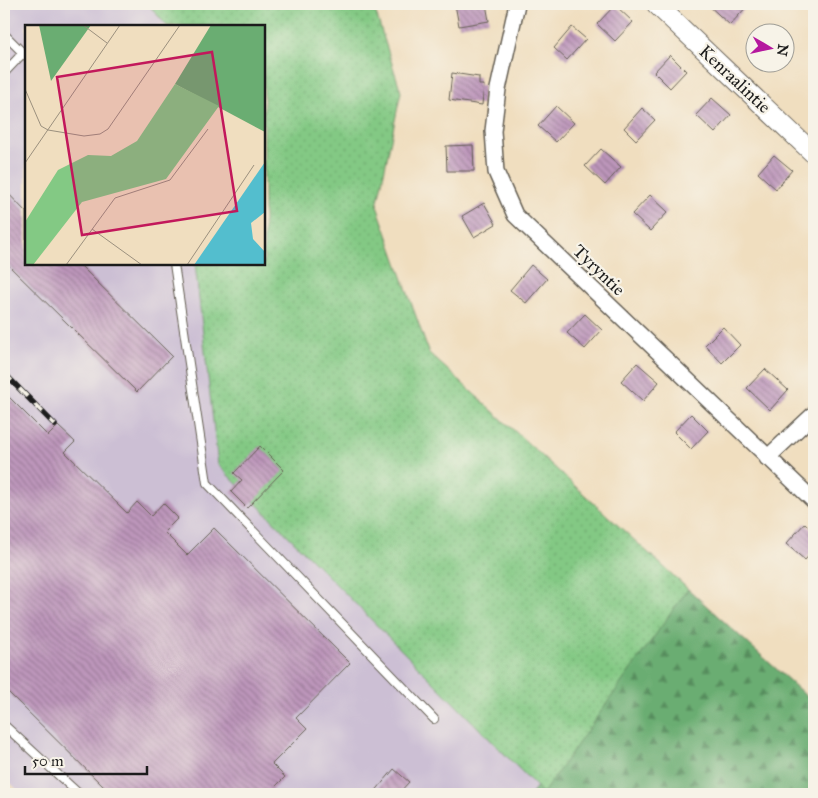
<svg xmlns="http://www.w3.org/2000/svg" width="818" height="798" font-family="'IM FELL Great Primer',serif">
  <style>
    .industrial { fill: #ccbfd4 }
    .forest { fill: url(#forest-firs); stroke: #436447 }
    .park { fill: url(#park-dots); stroke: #507250 }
    .building { fill: url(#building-back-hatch) }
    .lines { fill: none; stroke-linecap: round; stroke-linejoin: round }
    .service-casing { stroke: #666055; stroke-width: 10 }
    .minor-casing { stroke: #666055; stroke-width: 18 }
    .tertiary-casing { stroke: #666055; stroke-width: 21 }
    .service { stroke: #fff; stroke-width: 8 }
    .minor { stroke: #fff; stroke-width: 15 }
    .tertiary { stroke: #fff; stroke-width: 19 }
    .rail-casing { stroke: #1c1c1c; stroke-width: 5.5 }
    .rail { stroke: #f7f3e8; stroke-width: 4; stroke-dasharray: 11; stroke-linecap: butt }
    .labels { text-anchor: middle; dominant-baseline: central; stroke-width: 4.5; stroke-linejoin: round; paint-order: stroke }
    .street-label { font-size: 18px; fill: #1c1c1c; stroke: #f7f3e8 }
    .inset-road { fill: none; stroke: #9b907e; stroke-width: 1 }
    .view { fill: #c2185b; fill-opacity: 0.15; stroke: #c2185b; stroke-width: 2.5 }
    .inset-edge { fill: none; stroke: #1c1c1c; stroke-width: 2.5 }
  </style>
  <defs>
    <pattern id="forest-firs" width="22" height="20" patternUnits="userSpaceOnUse" patternTransform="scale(1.25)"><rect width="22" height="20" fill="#6aad72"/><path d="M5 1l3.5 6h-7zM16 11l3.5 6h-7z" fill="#568c5d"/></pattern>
    <pattern id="park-dots" width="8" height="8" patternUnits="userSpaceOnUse" patternTransform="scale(1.25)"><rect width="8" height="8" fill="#83c984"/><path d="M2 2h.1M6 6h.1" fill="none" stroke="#71ac71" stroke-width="1.8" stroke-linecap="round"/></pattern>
    <pattern id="building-back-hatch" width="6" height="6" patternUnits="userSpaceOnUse" patternTransform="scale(1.25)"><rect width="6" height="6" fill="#bd96bb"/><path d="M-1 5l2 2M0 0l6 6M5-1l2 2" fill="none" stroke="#997a97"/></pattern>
  </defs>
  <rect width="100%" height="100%" fill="#f7f3e8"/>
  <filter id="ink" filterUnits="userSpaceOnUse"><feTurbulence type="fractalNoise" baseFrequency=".02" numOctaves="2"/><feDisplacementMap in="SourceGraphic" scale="10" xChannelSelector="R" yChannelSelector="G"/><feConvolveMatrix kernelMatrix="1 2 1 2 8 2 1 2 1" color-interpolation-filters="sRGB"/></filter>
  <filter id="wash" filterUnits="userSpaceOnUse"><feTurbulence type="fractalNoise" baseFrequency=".0096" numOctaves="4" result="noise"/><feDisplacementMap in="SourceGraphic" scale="20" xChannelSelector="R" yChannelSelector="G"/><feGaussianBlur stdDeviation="1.12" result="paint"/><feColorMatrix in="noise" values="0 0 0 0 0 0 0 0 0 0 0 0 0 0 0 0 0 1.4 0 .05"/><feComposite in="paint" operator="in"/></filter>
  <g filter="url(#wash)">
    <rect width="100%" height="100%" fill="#f0debf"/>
    <path class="industrial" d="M 4,4 L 148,4 L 167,26 L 26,26 L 26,264 L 195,264 L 218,465 L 543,793 L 542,794 L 22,794 L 4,777 Z"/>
    <path class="forest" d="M 688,589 L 814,703 L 814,794 L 531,794 Z"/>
    <path class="park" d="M 148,4 L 373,4 L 401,92 L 377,206 L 429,353 L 688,589 L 543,793 L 218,465 L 195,264 L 264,264 L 264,26 L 167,26 Z"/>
    <g id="blocks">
      <path class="building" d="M 455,4 L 486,4 L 489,21 L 459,26 Z
        M 707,4 L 749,4 L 730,25 Z
        M 615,5 L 633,22 L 615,41 L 597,24 Z
        M 572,27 L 586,39 L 567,60 L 554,48 Z
        M 670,55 L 686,71 L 670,88 L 654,72 Z
        M 452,73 L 479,77 L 479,85 L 484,85 L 482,105 L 449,100 Z
        M 712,98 L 731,115 L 715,133 L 696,115 Z
        M 556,106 L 574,123 L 556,142 L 538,126 Z
        M 642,108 L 655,120 L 636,140 L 624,128 Z
        M 473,145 L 474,171 L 447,171 L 446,146 Z
        M 601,149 L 621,167 L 605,185 L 585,166 Z
        M 774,155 L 792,170 L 776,189 L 758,173 Z
        M 4,189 L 26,212 L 26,264 L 79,264 L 172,356 L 137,392 L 4,261 Z
        M 650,195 L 668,212 L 650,231 L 632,214 Z
        M 484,203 L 496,224 L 474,237 L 462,216 Z
        M 531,265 L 547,279 L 526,303 L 510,290 Z
        M 585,314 L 602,330 L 585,349 L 567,333 Z
        M 723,327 L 740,345 L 722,363 L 705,345 Z
        M 637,363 L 659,382 L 643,401 L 621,381 Z
        M 765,369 L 788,390 L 770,410 L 747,388 Z
        M 4,392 L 48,436 L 58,426 L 75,442 L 65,452 L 127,513 L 137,502 L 151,516 L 163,503 L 178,518 L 164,532 L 187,555 L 214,528 L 350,663 L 296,718 L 307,729 L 272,764 L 285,777 L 268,794 L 111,794 L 4,688 Z
        M 691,414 L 708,431 L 691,449 L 674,432 Z
        M 260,446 L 284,470 L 247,508 L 231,492 L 242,480 L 234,473 Z
        M 805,523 L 814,532 L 814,550 L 805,560 L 786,544 Z
        M 394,769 L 409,782 L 398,794 L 373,794 Z"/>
    </g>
  </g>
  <g filter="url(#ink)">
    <use href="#blocks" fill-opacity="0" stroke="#666055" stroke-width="1"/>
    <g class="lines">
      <g class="service-casing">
        <path id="service" d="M 4,34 L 26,56
          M 4,73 L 23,53
          M 174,264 L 207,483 L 434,719
          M 4,725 L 79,794"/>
      </g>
      <g class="minor-casing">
        <path id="minor" d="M 517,4 L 498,89 L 493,131 L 496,172 L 515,215 L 814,501
          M 767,458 L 814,414"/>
      </g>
      <g class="tertiary-casing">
        <path id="tertiary" d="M 656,4 L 814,154"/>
      </g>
      <use href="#service" class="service"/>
      <use href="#minor" class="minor"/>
      <use href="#tertiary" class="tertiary"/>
      <g class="rail-casing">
        <path id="rail" d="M 4,373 L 55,425"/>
      </g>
      <use href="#rail" class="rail"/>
    </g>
  </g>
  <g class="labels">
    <g class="street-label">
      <text transform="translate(735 79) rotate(43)">Kenraalintie</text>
      <text transform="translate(599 270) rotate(44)">Tyryntie</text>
    </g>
  </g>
  <g transform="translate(25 25)">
    <rect width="240" height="240" fill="#f0debf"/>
    <path d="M 14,0 L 66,0 L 26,56 ZM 186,0 L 240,0 L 240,107 L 150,59 Z" fill="#6aad72"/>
    <path d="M 150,59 L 194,81 L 141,154 L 57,177 L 8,240 L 0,240 L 0,197 L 33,145 L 63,130 L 86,131 L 112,116 Z" fill="#83c984"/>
    <path d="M 240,137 L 240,187 L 226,198 L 228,214 L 240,227 L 240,240 L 169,240 Z" fill="#53bece"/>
    <path class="inset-road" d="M 58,0 L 82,18M 0,64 L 16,101 L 23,105 L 59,111 L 75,109 L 83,104 L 155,0M 0,138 L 95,0M 67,204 L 117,240M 41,240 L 90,173 L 145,155 L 183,104M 162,240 L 229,140"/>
    <path class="view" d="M 187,27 L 212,186 L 57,210 L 32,52 Z"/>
    <rect width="240" height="240" class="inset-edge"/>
  </g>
  <rect width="818" height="798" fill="none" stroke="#f7f3e8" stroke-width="20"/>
  <g transform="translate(770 48) rotate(99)"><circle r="24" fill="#f7f3e8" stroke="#9f9d96"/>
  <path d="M0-4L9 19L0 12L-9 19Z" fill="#b5179e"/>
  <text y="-8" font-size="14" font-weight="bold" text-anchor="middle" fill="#1c1c1c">N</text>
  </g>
  <path d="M25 766v8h122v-8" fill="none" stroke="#1c1c1c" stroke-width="2.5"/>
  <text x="32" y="766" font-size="15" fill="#1c1c1c" stroke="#f7f3e8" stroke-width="4" paint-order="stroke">50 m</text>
</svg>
